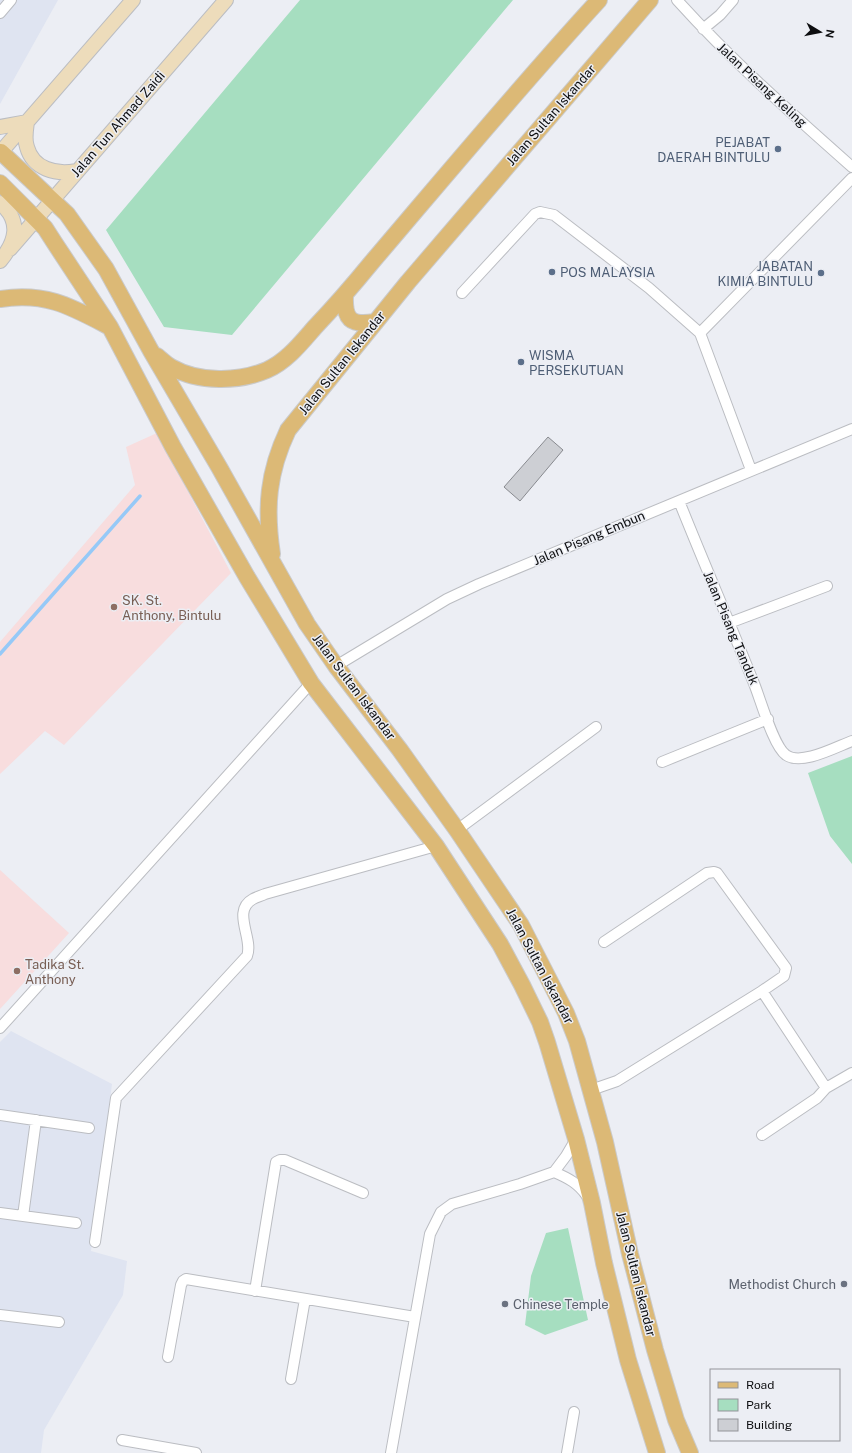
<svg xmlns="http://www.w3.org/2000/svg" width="852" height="1453" font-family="'Public Sans',sans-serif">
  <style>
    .built { fill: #dfe4f1 }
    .education { fill: #f8ddde }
    .green { fill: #a6dec0 }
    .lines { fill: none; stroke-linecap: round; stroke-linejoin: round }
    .stream { stroke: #96c9f7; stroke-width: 3.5 }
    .building { fill: #cdcfd4; stroke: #888a8f }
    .minor-casing { stroke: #bbbdc2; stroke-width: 12 }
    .secondary-casing { stroke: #bbbdc2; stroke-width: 16 }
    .primary-casing { stroke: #cacaca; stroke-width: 18 }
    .minor { stroke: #fff; stroke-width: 10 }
    .secondary { stroke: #eddcbb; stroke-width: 14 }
    .primary { stroke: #dcb976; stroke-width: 16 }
    .service-dot { fill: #5c6f8a; stroke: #eceef4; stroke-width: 1.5 }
    .education-dot { fill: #8d6e63; stroke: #eceef4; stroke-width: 1.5 }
    .worship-dot { fill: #6b7280; stroke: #eceef4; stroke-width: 1.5 }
    .labels { text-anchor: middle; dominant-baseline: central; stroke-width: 3; stroke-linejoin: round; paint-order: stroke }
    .street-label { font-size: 13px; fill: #0d0e10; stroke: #eceef4 }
    .service-label { font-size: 13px; fill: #4e5e75; stroke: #eceef4; text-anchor: end }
    .education-label { font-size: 13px; fill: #785e54; stroke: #eceef4; text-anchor: start }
    .worship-label { font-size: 13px; fill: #5b616d; stroke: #eceef4; text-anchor: end }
  </style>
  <rect width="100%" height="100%" fill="#eceef4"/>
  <path class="built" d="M 0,0 L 58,0 L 0,104 Z
    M 11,1031 L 112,1084 L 91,1251 L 127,1261 L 123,1295 L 44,1430 L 41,1453 L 0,1453 L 0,1042 Z"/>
  <path class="education" d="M 157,433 L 231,573 L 64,745 L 45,731 L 0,774 L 0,642 L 135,485 L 126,447 Z
    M 0,870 L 69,933 L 0,1009 Z"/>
  <path class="green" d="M 300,0 L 513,0 L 232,335 L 164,327 L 106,230 Z
    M 852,756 L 852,864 L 830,836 L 808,773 Z
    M 568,1228 L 588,1320 L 545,1335 L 525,1325 L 531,1276 L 546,1233 Z"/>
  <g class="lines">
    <path class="stream" d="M 0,654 L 140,496"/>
  </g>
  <path class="building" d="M 548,437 L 563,450 L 520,501 L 504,487 Z"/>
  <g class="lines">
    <g class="minor-casing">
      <path id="minor" d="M 677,0 C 731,60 791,113 852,167
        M 0,13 L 11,0
        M 703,29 L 720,15 L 733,0
        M 462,293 L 535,214 L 540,212 L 554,215 L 649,288 L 700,333 L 751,470
        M 700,333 L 852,178
        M 679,501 C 703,561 729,621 753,681 C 760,697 773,746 786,755 C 801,766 836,747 852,741
        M 729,623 L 827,586
        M 336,666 L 447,599 L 479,584 L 852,429
        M 662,762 L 768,719
        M 457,830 L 596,727
        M 762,991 L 826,1088
        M 0,1028 L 311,683
        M 591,1090 L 617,1081 L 762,991 L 784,976 L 786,968 L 717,873 L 714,872 L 707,873 L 604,942
        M 0,1115 L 89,1128
        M 762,1135 L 817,1098 L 826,1088 L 852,1073
        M 554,1172 C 568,1178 578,1183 587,1196
        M 554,1172 L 566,1156 L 576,1139
        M 0,1213 L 76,1223
        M 23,1216 L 36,1120
        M 95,1242 L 116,1098 L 247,956 C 254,939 231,911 253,899 C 256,897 261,896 265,894 L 436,846
        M 255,1291 L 276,1162 L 280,1160 L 285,1160 L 363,1193
        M 0,1315 L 59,1322
        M 168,1357 L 181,1285 L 183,1281 L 186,1279 L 415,1317
        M 291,1379 L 305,1299
        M 122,1440 L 196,1453
        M 391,1453 L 430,1234 L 441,1212 L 452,1204 L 520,1184 L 554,1172
        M 567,1453 L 574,1412"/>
    </g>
    <g class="secondary-casing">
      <path id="secondary" d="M 27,122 C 26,130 24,139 27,147 C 33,169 56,175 76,171
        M 0,127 L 27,122
        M 0,153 L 133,0
        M 0,203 C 22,221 16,242 0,261
        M 10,249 L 226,0"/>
    </g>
    <g class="primary-casing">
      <path id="primary" d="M 1,152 L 67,214 L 106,269 L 151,351 L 219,467 L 307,624 L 336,666 L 400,750 L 457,830 L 521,925 L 566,1013 L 577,1041 L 605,1142 L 630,1254 L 655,1350 L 676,1420 L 690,1453
        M 0,183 L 45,228 L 54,242 L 110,327 L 173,447 L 247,577 L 311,683 L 436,846 L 500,944 L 522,985 L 540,1022 L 547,1042 L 576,1139 L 592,1203 L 604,1263 L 628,1360 L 657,1453
        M 345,295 C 344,319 350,326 375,322
        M 0,299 C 45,292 70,306 108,326
        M 157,356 C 162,360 166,364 171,367 C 199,383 239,382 267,370 C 287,361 301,343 315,327 C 335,306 354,284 372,262 C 447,174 521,85 599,0
        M 272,554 C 265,508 268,472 288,430 L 408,282 L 650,0"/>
    </g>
    <use href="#minor" class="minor"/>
    <use href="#secondary" class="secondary"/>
    <use href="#primary" class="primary"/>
  </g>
  <g class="service-dot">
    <circle cx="778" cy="149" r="4"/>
    <circle cx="552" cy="272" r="4"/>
    <circle cx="821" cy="273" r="4"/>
    <circle cx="521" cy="362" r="4"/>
  </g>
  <g class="education-dot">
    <circle cx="114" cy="607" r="4"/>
    <circle cx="17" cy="971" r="4"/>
  </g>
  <g class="worship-dot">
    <circle cx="844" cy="1284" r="4"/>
    <circle cx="505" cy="1304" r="4"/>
  </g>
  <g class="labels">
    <g class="street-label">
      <text transform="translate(762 85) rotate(43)">Jalan Pisang Keling</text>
      <text transform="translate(551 115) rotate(-49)">Jalan Sultan Iskandar</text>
      <text transform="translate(118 124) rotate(-49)">Jalan Tun Ahmad Zaidi</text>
      <text transform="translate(342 363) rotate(-51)">Jalan Sultan Iskandar</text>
      <text transform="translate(589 538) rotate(-23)">Jalan Pisang Embun</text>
      <text transform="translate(731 628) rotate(67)">Jalan Pisang Tanduk</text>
      <text transform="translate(354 687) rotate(53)">Jalan Sultan Iskandar</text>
      <text transform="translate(540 966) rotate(62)">Jalan Sultan Iskandar</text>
      <text transform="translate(636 1274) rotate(76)">Jalan Sultan Iskandar</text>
    </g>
    <g class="service-label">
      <text x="770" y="142">PEJABAT<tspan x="770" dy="15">DAERAH BINTULU</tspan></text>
      <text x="813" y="266">JABATAN<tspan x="813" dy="15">KIMIA BINTULU</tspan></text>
      <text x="560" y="272" text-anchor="start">POS MALAYSIA</text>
      <text x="529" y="355" text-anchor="start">WISMA<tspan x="529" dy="15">PERSEKUTUAN</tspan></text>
    </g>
    <g class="education-label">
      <text x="122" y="600">SK. St.<tspan x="122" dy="15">Anthony, Bintulu</tspan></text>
      <text x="25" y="964">Tadika St.<tspan x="25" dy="15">Anthony</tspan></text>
    </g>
    <g class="worship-label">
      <text x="836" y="1284">Methodist Church</text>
      <text x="513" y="1304" text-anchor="start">Chinese Temple</text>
    </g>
  </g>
  <rect x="710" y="1369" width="130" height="72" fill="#eceef4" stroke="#939499"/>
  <rect x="718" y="1382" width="20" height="6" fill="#dcb976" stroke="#939499"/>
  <text x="746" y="1389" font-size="12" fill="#0d0e10">Road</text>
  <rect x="718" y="1399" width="20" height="12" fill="#a6dec0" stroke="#939499"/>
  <text x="746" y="1409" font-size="12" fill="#0d0e10">Park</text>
  <rect x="718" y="1419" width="20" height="12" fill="#cdcfd4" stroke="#939499"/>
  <text x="746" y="1429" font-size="12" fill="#0d0e10">Building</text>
  <g transform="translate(820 32) rotate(100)" stroke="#eceef4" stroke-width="3" paint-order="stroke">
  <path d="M0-3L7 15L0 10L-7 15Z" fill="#0d0e10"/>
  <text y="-6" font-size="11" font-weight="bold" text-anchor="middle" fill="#0d0e10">N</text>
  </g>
</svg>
